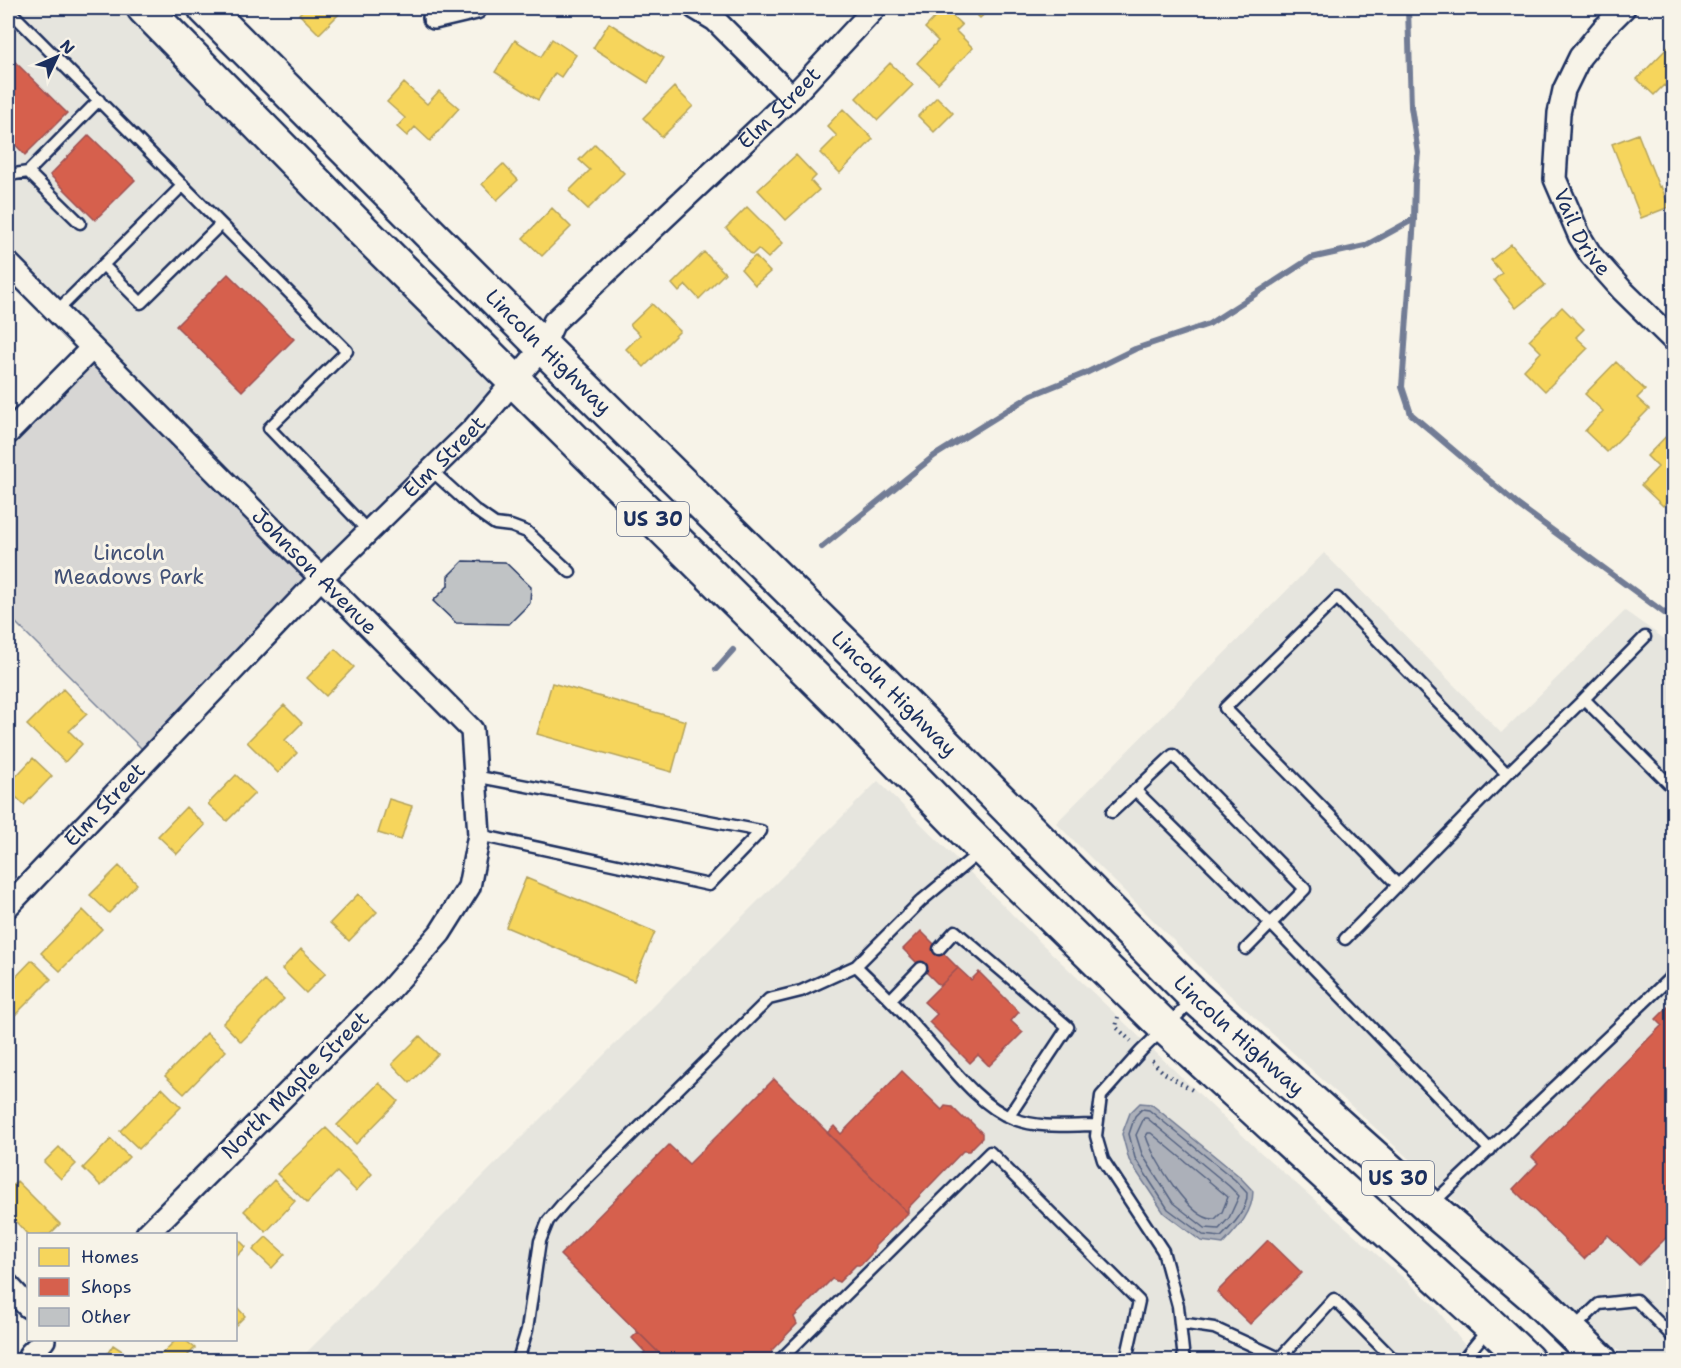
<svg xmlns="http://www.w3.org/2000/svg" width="1681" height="1368" font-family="'Shantell Sans',sans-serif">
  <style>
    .built { fill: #e6e5de }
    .green { fill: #d7d6d4; stroke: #798299; stroke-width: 1.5 }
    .water { fill: #acb0b9; stroke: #727c95; stroke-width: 1.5 }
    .homes { fill: #f6d55c; stroke: #b4a35d; stroke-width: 1.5 }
    .shops { fill: #d6604d; stroke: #9e5152; stroke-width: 1.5 }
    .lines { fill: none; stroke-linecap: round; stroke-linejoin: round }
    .shore { stroke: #556382; stroke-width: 1.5 }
    .stream { stroke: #727c95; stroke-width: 6 }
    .building { fill: #c0c3c5; stroke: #1b2f5e; stroke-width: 1.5 }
    .service-casing { stroke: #1b2f5e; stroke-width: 15 }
    .minor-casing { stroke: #1b2f5e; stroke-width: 26 }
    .primary-casing { stroke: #1b2f5e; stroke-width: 38 }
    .path { stroke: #1b2f5e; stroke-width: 4; stroke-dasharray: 1.5 4.5; stroke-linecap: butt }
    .service { stroke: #f7f3e8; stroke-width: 10 }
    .minor { stroke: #f7f3e8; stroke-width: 21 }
    .primary { stroke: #f7f3e8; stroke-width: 33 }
    .labels { text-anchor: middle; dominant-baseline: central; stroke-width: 6; stroke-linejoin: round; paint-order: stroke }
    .shield { fill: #f7f3e8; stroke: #5d6a87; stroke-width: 1.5 }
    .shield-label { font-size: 20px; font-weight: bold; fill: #1b2f5e }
    .street-label { font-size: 21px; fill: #1b2f5e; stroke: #f7f3e8 }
    .park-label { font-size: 21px; fill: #415076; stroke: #f7f3e8 }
  </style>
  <rect width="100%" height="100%" fill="#f7f3e8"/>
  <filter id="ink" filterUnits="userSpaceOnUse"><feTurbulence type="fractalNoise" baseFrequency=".0167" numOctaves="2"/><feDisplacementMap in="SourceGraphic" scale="12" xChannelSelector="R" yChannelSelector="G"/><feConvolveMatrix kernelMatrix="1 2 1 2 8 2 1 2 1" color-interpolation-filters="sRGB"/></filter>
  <g filter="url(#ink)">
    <path class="built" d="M 8,8 L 133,8 L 505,380 L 322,569 L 8,254 Z
      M 1324,553 L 1501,733 L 1625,611 L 1673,645 L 1673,1360 L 1629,1360 L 1208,975 L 1056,823 Z
      M 878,781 L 1042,944 L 1259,1151 L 1432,1303 L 1476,1360 L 299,1360 Z"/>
    <path class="green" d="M 95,361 L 313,580 L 143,750 L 8,615 L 8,448 Z"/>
    <path class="water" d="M 1140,1103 L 1151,1104 L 1239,1176 L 1253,1191 C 1253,1213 1237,1229 1223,1244 L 1201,1241 L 1164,1213 L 1129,1160 L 1122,1134 L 1130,1113 Z"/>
    <path class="homes" d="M 302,8 L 334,8 L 340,13 L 319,34 L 299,14 L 304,9 Z
      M 944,8 L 962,25 L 956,31 L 973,48 L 938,83 L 917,63 L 938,41 L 925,28 Z
      M 970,8 L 991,8 L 980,18 Z
      M 609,23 L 664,58 L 648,83 L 593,48 Z
      M 552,39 L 576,55 L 561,77 L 555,73 L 538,100 L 495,72 L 515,40 L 541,57 Z
      M 1674,41 L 1674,89 L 1671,92 L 1664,85 L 1654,95 L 1637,79 Z
      M 890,63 L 913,85 L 878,120 L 856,98 Z
      M 404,83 L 427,104 L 439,91 L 459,108 L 430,141 L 415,127 L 407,136 L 397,127 L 405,118 L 387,102 Z
      M 674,87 L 693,106 L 662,137 L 643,118 Z
      M 937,97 L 953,113 L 934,132 L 918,116 Z
      M 843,109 L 873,139 L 840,173 L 820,153 L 837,136 L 827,126 Z
      M 1638,134 L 1659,187 L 1661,186 L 1669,207 L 1641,218 L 1612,144 Z
      M 595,144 L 624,173 L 588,209 L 569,191 L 590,170 L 579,160 Z
      M 796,155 L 816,176 L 811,181 L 819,190 L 786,220 L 758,190 Z
      M 503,164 L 518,180 L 497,200 L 482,184 Z
      M 747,207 L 783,243 L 768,258 L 758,249 L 752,255 L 726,228 Z
      M 552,208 L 571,227 L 542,256 L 523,238 Z
      M 1511,244 L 1545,285 L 1516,308 L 1494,280 L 1502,273 L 1491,260 Z
      M 704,252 L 725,273 L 699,299 L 686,285 L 679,292 L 672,284 Z
      M 755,256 L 770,272 L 755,285 L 741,269 Z
      M 652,304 L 680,331 L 644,367 L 626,349 L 640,335 L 630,325 Z
      M 1562,307 L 1584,329 L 1576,337 L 1588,348 L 1545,391 L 1524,370 L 1541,352 L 1529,340 Z
      M 1616,362 L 1645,390 L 1637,398 L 1649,409 L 1607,452 L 1585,431 L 1603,411 L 1585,394 Z
      M 1674,428 L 1674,495 L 1663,506 L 1641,485 L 1658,467 L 1647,456 Z
      M 335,649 L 354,667 L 326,696 L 307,678 Z
      M 552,683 L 686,721 L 672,772 L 537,734 Z
      M 63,689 L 87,714 L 69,731 L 82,744 L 65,762 L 27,725 Z
      M 284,705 L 302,723 L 285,740 L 297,753 L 278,773 L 247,742 Z
      M 33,758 L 52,776 L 24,805 L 8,789 L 8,785 Z
      M 236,775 L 255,793 L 227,821 L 208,804 Z
      M 389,799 L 412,806 L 401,840 L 378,833 Z
      M 186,807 L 205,825 L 177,854 L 158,836 Z
      M 119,866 L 137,884 L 109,913 L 90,895 Z
      M 526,878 L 655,932 L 634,981 L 506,927 Z
      M 358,894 L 377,912 L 349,941 L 330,923 Z
      M 83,910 L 102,929 L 60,971 L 41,953 Z
      M 301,949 L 326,973 L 306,993 L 282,969 Z
      M 32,960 L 51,979 L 9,1021 L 8,985 Z
      M 265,981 L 284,999 L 241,1042 L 223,1023 Z
      M 207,1033 L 226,1051 L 184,1094 L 165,1076 Z
      M 420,1036 L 438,1054 L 410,1083 L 392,1064 Z
      M 379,1083 L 398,1101 L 356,1144 L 337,1125 Z
      M 162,1088 L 181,1107 L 139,1149 L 120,1131 Z
      M 326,1128 L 372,1174 L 356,1191 L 337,1172 L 307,1203 L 277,1174 Z
      M 111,1139 L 129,1157 L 101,1186 L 83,1168 Z
      M 59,1147 L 76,1164 L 61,1179 L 44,1162 Z
      M 274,1180 L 295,1201 L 266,1232 L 244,1211 Z
      M 17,1181 L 60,1224 L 50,1234 L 28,1235 L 8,1213 L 8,1190 Z
      M 236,1237 L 246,1247 L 236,1257 Z
      M 266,1237 L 285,1254 L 272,1268 L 253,1250 Z
      M 236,1306 L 245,1316 L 236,1325 Z
      M 176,1340 L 185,1340 L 195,1348 L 188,1355 L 194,1360 L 156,1359 Z
      M 113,1345 L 136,1360 L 103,1360 Z"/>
    <path class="shops" d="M 8,55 L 67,113 L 25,155 L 8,137 Z
      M 89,135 L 135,180 L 95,220 L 50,175 Z
      M 228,274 L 294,339 L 242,391 L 176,326 Z
      M 921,931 L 958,968 L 940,986 L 903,949 Z
      M 958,968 L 971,980 L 979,972 L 1019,1012 L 1011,1021 L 1023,1032 L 989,1066 L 978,1055 L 970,1063 L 929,1022 L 937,1014 L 924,1002 Z
      M 1674,1001 L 1674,1230 L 1639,1265 L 1608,1235 L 1584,1259 L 1513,1189 L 1538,1163 L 1532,1157 L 1662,1025 L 1656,1019 Z
      M 902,1071 L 942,1110 L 945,1106 L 952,1107 L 964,1119 L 968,1119 L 982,1133 L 982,1138 L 969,1151 L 963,1151 L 908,1208 L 908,1213 L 827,1133 L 834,1126 L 841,1134 Z
      M 774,1079 L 908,1213 L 875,1246 L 874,1251 L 861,1265 L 856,1265 L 839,1282 L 832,1279 L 794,1317 L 797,1324 L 772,1350 L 771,1355 L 766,1360 L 666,1360 L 560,1255 L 669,1145 L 689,1164 Z
      M 1268,1240 L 1302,1273 L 1250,1324 L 1217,1292 Z
      M 638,1332 L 666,1360 L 637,1360 L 645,1352 L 632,1338 Z"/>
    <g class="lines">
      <path class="shore" d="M 1142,1109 L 1149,1110 L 1235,1180 L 1247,1193 C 1248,1210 1232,1226 1221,1237 L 1203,1235 L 1168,1209 L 1135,1158 L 1129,1134 L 1135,1116 Z
        M 1144,1118 L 1147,1118 L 1229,1186 L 1239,1196 L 1229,1218 L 1219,1229 L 1205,1228 L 1173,1203 L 1142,1154 L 1136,1135 Z
        M 1148,1133 L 1151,1133 L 1228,1197 L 1222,1212 L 1215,1219 C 1191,1222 1152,1157 1146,1136 Z"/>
      <path class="stream" d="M 1408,8 L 1411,107 L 1418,153 L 1415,181 L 1414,219 L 1402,387 L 1411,414 L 1518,505 L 1674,620
        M 822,547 L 934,456 L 1032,395 L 1086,373 L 1135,349 L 1209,324 L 1311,258 L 1365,246 L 1414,219
        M 716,669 L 733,650"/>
    </g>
    <path class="building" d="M 463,561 L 505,562 L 531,587 L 530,603 L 509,624 L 456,623 L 433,601 L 448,586 L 448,576 Z"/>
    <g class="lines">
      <g class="service-casing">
        <path id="service" d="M 8,9 L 347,351 L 269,428 L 368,531
          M 8,175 L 28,172
          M 80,223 L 28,172 L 99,100
          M 103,265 L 141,303 L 221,224
          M 56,312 L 183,185
          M 431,470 L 475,510 L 495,524 L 511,526 L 527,532 L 570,572
          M 1584,699 L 1645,637
          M 474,776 L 761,831 L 709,885 L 479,835
          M 1135,790 L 1270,923 L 1490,1150
          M 1112,812 L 1173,755 L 1305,889 L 1246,949
          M 1398,885 L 1507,774
          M 1345,939 L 1398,885 L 1225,708 L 1337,598 L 1507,774 L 1584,699 L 1674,789
          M 939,949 L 955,931 L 1068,1027 L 1009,1116
          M 856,966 C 878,987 900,1009 920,1032 C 946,1060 978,1106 1014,1119 C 1041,1129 1069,1125 1096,1125
          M 891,999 L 921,968
          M 1432,1204 L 1674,974
          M 1180,1323 L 1214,1328 L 1284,1360
          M 1574,1328 L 1599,1304 L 1636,1300 L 1674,1338
          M 1280,1358 L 1334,1299 L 1394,1360
          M 518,1360 L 527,1330 L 540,1241 L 548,1221 L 565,1201 L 769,999 L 801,991 L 856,966 L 921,901 L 981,851
          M 780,1360 L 990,1152 L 1139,1301 L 1126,1360
          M 1184,1360 L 1178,1306 L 1163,1251 L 1103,1160 L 1096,1136 L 1101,1096 L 1141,1051 L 1193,1000
          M 1463,1360 L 1489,1328"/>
      </g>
      <g class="minor-casing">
        <g id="minor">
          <path d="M 695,8 L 715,20 L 792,97"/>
          <path id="s1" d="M 1624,8 L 1602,30 L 1580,57 L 1564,90 L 1559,113 L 1555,179 L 1580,237 L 1591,255 L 1622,290 L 1674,341"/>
          <path d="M 434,18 L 476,8"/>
          <path id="s2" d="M 8,263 L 472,730 L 479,835 L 469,887 L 440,933 L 389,991 L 147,1234"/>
          <path d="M 8,433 L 92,348"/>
          <path id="s3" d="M 8,906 L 321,578 L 474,428 L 543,347 L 554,322 L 792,97 L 875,8"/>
          <path d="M 8,1285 L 28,1307"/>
          <path d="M 28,1360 L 30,1354 L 44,1340"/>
        </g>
      </g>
      <g class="primary-casing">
        <g id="primary">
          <path d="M 144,8 L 363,231 L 849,712 L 983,849 L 1165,1027 L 1491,1326 L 1527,1360"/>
          <path id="s4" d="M 205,8 L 543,347 L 881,680 L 1196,998 L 1439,1215 L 1536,1298 L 1600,1360"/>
        </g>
      </g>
      <path class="path" d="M 1118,1017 L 1116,1027 L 1131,1041
        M 1152,1061 L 1164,1073 L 1194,1091"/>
      <use href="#service" class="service"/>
      <use href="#minor" class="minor"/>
      <use href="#primary" class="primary"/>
    </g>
  </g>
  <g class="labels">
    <g class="shield">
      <rect x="617" y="502" width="72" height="34" rx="4.5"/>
      <rect x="1362" y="1161" width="72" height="34" rx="4.5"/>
    </g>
    <g class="shield-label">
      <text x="653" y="519">US 30</text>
      <text x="1398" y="1178">US 30</text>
    </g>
    <g class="street-label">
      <text stroke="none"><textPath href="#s3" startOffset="1112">Elm Street</textPath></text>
      <text stroke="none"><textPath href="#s1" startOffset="252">Vail Drive</textPath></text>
      <text stroke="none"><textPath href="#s4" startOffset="486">Lincoln Highway</textPath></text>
      <text stroke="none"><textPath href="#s3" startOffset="626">Elm Street</textPath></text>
      <text stroke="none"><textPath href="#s2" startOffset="435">Johnson Avenue</textPath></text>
      <text stroke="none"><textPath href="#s4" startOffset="972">Lincoln Highway</textPath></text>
      <text stroke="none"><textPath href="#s3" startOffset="140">Elm Street</textPath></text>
      <text stroke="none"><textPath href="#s4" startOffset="1458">Lincoln Highway</textPath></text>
      <text transform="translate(295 1085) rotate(-45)">North Maple Street</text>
    </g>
    <g class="park-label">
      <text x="129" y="553">Lincoln<tspan x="129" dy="24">Meadows Park</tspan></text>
    </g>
  </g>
  <rect width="1681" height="1368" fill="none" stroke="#f7f3e8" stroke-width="30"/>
  <rect x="15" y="15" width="1651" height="1338" fill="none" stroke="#1b2f5e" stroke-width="2" filter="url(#ink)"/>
  <rect x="27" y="1233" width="210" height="108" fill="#f7f3e8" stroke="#9fa5b1" stroke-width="1.5"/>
  <rect x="39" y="1248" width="30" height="18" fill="#f6d55c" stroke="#9fa5b1" stroke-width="1.5"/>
  <text x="81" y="1263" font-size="18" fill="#1b2f5e">Homes</text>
  <rect x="39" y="1278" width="30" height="18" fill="#d6604d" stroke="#9fa5b1" stroke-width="1.5"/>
  <text x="81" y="1293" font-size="18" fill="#1b2f5e">Shops</text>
  <rect x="39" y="1308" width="30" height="18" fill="#c0c3c5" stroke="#9fa5b1" stroke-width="1.5"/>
  <text x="81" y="1323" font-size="18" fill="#1b2f5e">Other</text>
  <g transform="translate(57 57) rotate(46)" stroke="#f7f3e8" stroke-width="4.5" paint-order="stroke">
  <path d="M0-4.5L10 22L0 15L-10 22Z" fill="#1b2f5e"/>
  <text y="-9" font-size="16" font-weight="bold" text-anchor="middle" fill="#1b2f5e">N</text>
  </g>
</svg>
